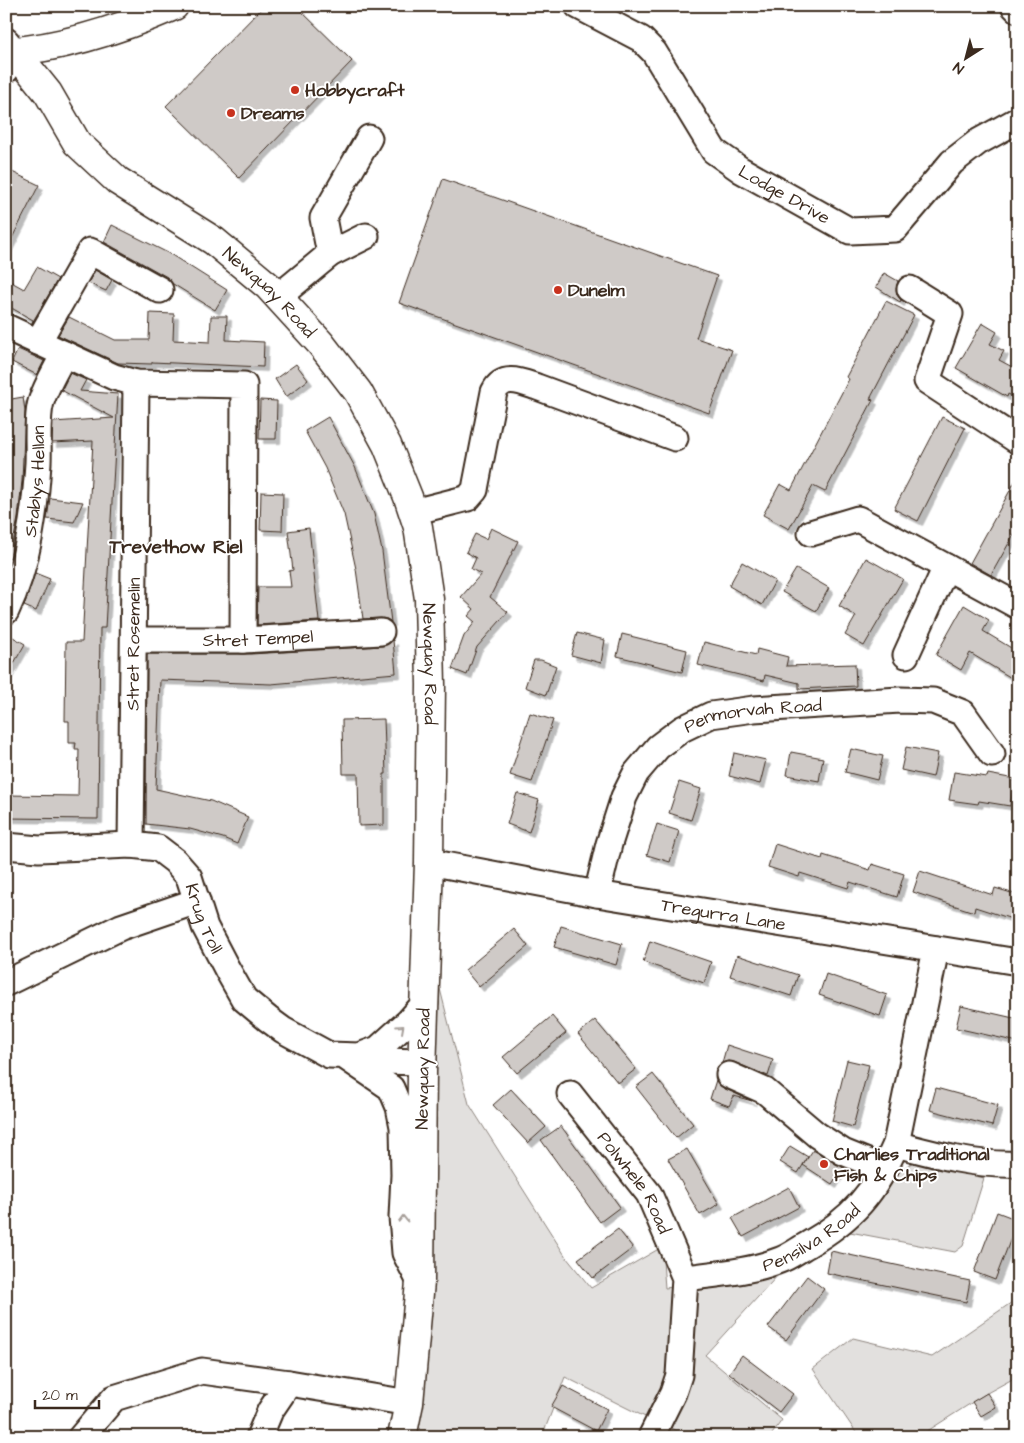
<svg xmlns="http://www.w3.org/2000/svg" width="1024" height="1443" font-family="'Architects Daughter',sans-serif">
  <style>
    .green { fill: #e2e0de; stroke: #8e857e }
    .building { fill: #cfcac7; stroke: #3b2a1e; filter: url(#shadow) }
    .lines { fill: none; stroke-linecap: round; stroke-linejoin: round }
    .minor-casing { stroke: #3b2a1e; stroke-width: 29 }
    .highway-casing { stroke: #3b2a1e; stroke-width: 31 }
    .minor { stroke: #fff; stroke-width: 25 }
    .highway { stroke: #fff; stroke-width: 28 }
    .oneway { stroke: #a79f9a }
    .poi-dot { fill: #c8321e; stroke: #fff; stroke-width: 2 }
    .labels { text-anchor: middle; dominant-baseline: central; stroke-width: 4; stroke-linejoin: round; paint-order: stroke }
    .poi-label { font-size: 18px; font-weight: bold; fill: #3b2a1e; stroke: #fff; text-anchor: start }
    .street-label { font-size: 18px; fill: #3b2a1e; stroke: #fff }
    .neighbourhood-label { font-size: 19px; font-weight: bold; fill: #3b2a1e; stroke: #fff }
  </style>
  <defs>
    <filter id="shadow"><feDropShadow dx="4.5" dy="4.5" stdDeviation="0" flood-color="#0004"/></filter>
  </defs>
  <rect width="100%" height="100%" fill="#fff"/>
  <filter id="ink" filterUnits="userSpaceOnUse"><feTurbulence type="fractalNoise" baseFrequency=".02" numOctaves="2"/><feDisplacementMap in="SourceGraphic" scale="10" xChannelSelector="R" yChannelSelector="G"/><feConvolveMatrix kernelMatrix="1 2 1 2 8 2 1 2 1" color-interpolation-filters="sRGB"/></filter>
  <g filter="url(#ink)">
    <path class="green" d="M 433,961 L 469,1104 L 566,1257 L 591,1288 L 662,1247 L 665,1288 L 779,1274 L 705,1355 L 782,1420 L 770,1437 L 691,1437 L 641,1415 L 565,1377 L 542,1437 L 414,1437 Z
      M 914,1162 L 984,1178 L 963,1246 L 955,1252 L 850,1232 L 849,1228 C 859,1218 870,1209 880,1198 C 892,1185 897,1169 914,1162 Z
      M 1018,1298 L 1018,1376 L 987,1393 L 918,1437 L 859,1437 L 813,1369 L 853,1338 L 932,1357 Z"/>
    <path class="building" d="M 264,6 L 296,6 L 352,61 L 239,178 L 166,106 Z
      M 6,169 L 39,185 L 6,250 Z
      M 443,179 L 717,276 L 696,338 L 732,350 L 709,413 L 399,303 Z
      M 112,225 L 170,254 L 227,290 L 215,310 L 173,284 L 167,277 L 104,242 Z
      M 37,267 L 58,279 L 32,323 L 33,320 L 6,305 L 6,279 L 24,289 Z
      M 95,270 L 112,280 L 106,291 L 88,283 Z
      M 884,273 L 898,281 L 896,289 L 897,295 L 901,300 L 900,302 L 876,287 Z
      M 886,301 L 914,315 L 870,399 L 873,400 L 825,492 L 813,486 L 789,529 L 763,515 L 780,484 L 791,490 L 849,379 L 846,377 Z
      M 150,313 L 174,314 L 173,340 L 210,342 L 211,316 L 227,316 L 226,340 L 264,342 L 263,367 L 152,362 L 152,364 L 118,363 L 58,335 L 69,317 L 115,340 L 149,340 Z
      M 982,323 L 997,332 L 990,344 L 1004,351 L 999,360 L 1018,370 L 1018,399 L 1008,394 L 1007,397 L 956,368 Z
      M 18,349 L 44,361 L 37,375 L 12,362 Z
      M 296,364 L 308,380 L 286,397 L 275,379 Z
      M 70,373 L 86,380 L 80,391 L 118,394 L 105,628 L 100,628 L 98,819 L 6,818 L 6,795 L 78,796 L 79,749 L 75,749 L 76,743 L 69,743 L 69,721 L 65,721 L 66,642 L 82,642 L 93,441 L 52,443 L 53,422 L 114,418 L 61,390 L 64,390 L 62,389 Z
      M 23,397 L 25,411 L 22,481 L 18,518 L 10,558 L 6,557 L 6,400 Z
      M 260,400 L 277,401 L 276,439 L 259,439 Z
      M 328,417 L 355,467 L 374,514 L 382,551 L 391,622 L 387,619 L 381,618 L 363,619 L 356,569 L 344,514 L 325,468 L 305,431 Z
      M 942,417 L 965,428 L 918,521 L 894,509 Z
      M 1018,476 L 1018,527 L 991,575 L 970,563 Z
      M 261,492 L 283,493 L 282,531 L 260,530 Z
      M 50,498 L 83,502 L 74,522 L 47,519 Z
      M 309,528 L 319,621 L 257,625 L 258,587 L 291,587 L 289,571 L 293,570 L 288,531 Z
      M 491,528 L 518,541 L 490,597 L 508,612 L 477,647 L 467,675 L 452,669 L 464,636 L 475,622 L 468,616 L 474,609 L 461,597 L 481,574 L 471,569 L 476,558 L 466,552 L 475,534 L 486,539 Z
      M 866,558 L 903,579 L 864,646 L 845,635 L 856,616 L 839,606 Z
      M 742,562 L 775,581 L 762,605 L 729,586 Z
      M 796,569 L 829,588 L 816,611 L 782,592 Z
      M 35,573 L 50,579 L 36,611 L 24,606 Z
      M 964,605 L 989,620 L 983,631 L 1018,652 L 1018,682 L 970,653 L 961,670 L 936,655 Z
      M 6,633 L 25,644 L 6,677 Z
      M 577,633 L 605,640 L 601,663 L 571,655 Z
      M 622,634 L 687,650 L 682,672 L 617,656 Z
      M 393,640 L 396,673 L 271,684 L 160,680 L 156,789 L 211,801 L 248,817 L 237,844 L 223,838 L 190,829 L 146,824 L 147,654 L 251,654 L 382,646 L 388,644 Z
      M 704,642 L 756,655 L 757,649 L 788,657 L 786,666 L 855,664 L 856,686 L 799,689 L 799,683 L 765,675 L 764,681 L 698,665 Z
      M 534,660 L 541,660 L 556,666 L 546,695 L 525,687 Z
      M 530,713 L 553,720 L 532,782 L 510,775 Z
      M 384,719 L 386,774 L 384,774 L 384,825 L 359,826 L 358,774 L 343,774 L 342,720 Z
      M 906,747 L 938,753 L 933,777 L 901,770 Z
      M 851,749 L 883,756 L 877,780 L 845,772 Z
      M 791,752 L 823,758 L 819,781 L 787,775 Z
      M 734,753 L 766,760 L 760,784 L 729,776 Z
      M 954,772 L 987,777 L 988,774 L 1015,779 L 1010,806 L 979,801 L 978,804 L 949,800 Z
      M 679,782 L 701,789 L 691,820 L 669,813 Z
      M 517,793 L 539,800 L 529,832 L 507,824 Z
      M 657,824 L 679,831 L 670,862 L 647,855 Z
      M 775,844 L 822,859 L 823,855 L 870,870 L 872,864 L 904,874 L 897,897 L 850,882 L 848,888 L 800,873 L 799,877 L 768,867 Z
      M 920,871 L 993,895 L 995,888 L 1018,895 L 1018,921 L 975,907 L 974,912 L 913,892 Z
      M 561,926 L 622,944 L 616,965 L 554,947 Z
      M 514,929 L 528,946 L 479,987 L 465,970 Z
      M 650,941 L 711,962 L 704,983 L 643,962 Z
      M 737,955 L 798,975 L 791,996 L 730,976 Z
      M 826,974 L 887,995 L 880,1016 L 819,995 Z
      M 961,1006 L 1018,1019 L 1018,1042 L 956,1028 Z
      M 552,1016 L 566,1033 L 517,1073 L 503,1057 Z
      M 595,1020 L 636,1069 L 618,1083 L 578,1034 Z
      M 727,1045 L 773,1060 L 768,1076 L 734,1062 L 728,1061 L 722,1063 Z
      M 847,1060 L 869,1065 L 853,1127 L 832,1121 Z
      M 653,1074 L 693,1124 L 676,1138 L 636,1087 Z
      M 716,1080 L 723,1088 L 752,1101 L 734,1096 L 729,1106 L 710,1099 Z
      M 936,1088 L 998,1105 L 992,1126 L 930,1110 Z
      M 511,1089 L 546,1127 L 528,1143 L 493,1105 Z
      M 561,1126 L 620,1207 L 600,1222 L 541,1140 Z
      M 790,1146 L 808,1157 L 798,1173 L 780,1162 Z
      M 687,1149 L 719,1204 L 700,1215 L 668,1159 Z
      M 813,1150 L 843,1167 L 832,1184 L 803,1165 Z
      M 789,1187 L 799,1207 L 743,1237 L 732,1218 Z
      M 997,1212 L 1018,1220 L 995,1280 L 974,1272 Z
      M 618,1229 L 633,1248 L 593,1278 L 578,1259 Z
      M 831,1251 L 970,1281 L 966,1302 L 827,1273 Z
      M 807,1276 L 824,1289 L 786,1340 L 768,1327 Z
      M 742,1355 L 793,1394 L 779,1412 L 729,1373 Z
      M 563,1386 L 607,1409 L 596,1431 L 551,1407 Z
      M 987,1393 L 996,1407 L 981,1416 L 972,1402 Z"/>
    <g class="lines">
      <g class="minor-casing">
        <g id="minor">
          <path id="s1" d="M 578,6 L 641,39 L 654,52 L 714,151 L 741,170 L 850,231 L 895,229 L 952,162 L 978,142 L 1018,120"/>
          <path d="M 1014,6 L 1018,10"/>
          <path d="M 6,41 L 15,52 L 6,70"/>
          <path d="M 330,254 L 323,218 L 369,138"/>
          <path d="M 910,289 L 950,314 L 927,381 L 1018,441"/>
          <path d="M 278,297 L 330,254 L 366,236"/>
          <path d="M 6,327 L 114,377 L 136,383 L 244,385 L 243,640"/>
          <path d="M 38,342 L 90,251 L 160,290"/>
          <path d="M 413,512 L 468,498 L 475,490 L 476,484 L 494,392 C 503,373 522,382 537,387 L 675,438"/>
          <path d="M 811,533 L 858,519 L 1018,606"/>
          <path id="s2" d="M 6,611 C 28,565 35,513 38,463 C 39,445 36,419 41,402 C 46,386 56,370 64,354"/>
          <path id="s3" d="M 134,640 L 243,640 L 381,632"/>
          <path d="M 906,655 L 946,567"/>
          <path id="s4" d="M 131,845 L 136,383"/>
          <path id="s5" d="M 6,846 L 39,849 L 131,845 L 158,848 L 175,861 L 189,877 L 205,927 L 227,969 L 244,999 L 268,1019 L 283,1030 L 329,1055 L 359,1056 L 378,1049 L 409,1021 L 425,1003"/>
          <path id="s6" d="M 429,862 L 597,894 L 1018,962"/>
          <path id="s7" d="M 597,894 L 609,844 L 624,797 L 636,773 L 658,747 L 682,729 L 711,715 L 754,709 L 900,700 L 933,701 L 963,713 L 992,754"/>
          <path d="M 6,983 L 121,927 L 197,901"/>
          <path d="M 344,1056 L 391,1088 L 399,1107 L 403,1127 L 404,1175 L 402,1217 L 405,1253 L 420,1282"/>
          <path d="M 359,1056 L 380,1061 L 423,1062"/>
          <path d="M 729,1075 L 765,1091 L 817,1135 L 843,1152 L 885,1169"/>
          <path id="s8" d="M 570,1094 L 649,1194 L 685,1278 L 679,1375 L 673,1393 L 651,1437"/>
          <path d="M 896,1144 C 936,1155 976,1166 1018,1164"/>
          <path id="s9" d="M 685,1278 C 716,1274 750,1272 780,1260 C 789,1257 798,1250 807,1245 C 852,1219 876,1192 896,1144 L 936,949"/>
          <path d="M 81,1437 L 114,1398 L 202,1371 L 289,1383 L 409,1403"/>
          <path d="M 259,1437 L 270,1411 L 289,1383"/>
        </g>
      </g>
      <g class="highway-casing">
        <g id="highway">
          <path d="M 6,52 C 62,48 123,28 174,6"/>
          <path id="s10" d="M 15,52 L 48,93 L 77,143 L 118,181 L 214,241 L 268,286 L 321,344 L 358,392 L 387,445 L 408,497 L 418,527 L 429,599 L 431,685 L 429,862 L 422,1072 L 420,1282 L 409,1403 L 402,1437"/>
        </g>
      </g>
      <use href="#minor" class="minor"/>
      <use href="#highway" class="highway"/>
    </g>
    <defs><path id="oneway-chevron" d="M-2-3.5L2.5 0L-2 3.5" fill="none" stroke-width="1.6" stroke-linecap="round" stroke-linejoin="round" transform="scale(1.25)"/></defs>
    <g class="oneway">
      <use href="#oneway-chevron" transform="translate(401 1028) rotate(-42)"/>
      <use href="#oneway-chevron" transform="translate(403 1219) rotate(-91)"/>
    </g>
  </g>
  <g class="poi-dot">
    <circle cx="295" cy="90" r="5"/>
    <circle cx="231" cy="113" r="5"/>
    <circle cx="558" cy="290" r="5"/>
    <circle cx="824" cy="1164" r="5"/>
  </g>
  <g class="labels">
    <g class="poi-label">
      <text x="305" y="90">Hobbycraft</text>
      <text x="241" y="113">Dreams</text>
      <text x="568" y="290">Dunelm</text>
      <text x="834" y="1154">Charlies Traditional<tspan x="834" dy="21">Fish &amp; Chips</tspan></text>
    </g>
    <g class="street-label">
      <text stroke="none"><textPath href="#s1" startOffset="288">Lodge Drive</textPath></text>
      <text stroke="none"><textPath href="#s10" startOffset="355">Newquay Road</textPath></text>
      <text stroke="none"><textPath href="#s2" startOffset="134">Stablys Hellan</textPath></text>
      <text stroke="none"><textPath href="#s3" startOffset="124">Stret Tempel</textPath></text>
      <text stroke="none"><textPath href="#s4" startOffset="201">Stret Rosemelin</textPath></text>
      <text stroke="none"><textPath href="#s10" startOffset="775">Newquay Road</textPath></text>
      <text stroke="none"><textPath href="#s7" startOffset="265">Penmorvah Road</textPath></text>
      <text stroke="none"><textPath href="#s6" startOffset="299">Tregurra Lane</textPath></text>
      <text stroke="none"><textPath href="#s5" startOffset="239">Krug Toll</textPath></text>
      <text transform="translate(423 1069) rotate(-89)">Newquay Road</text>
      <text stroke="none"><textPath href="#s8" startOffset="110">Polwhele Road</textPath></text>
      <text stroke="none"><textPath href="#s9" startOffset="135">Pensilva Road</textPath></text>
    </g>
    <g class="neighbourhood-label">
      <text x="176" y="547">Trevethow Riel</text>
    </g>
  </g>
  <rect width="1024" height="1443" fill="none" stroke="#fff" stroke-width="25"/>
  <rect x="12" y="12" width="999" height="1418" fill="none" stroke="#3b2a1e" stroke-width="2" filter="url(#ink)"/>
  <g transform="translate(966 58) rotate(216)" stroke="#ffffff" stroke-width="4" paint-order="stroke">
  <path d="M0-4L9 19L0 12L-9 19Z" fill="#3b2a1e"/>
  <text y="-8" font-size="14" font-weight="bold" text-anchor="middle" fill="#3b2a1e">N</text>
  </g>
  <path d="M35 1400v8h64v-8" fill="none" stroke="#3b2a1e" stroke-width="2.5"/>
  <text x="42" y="1400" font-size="15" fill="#3b2a1e" stroke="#ffffff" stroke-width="4" paint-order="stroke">20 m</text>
</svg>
